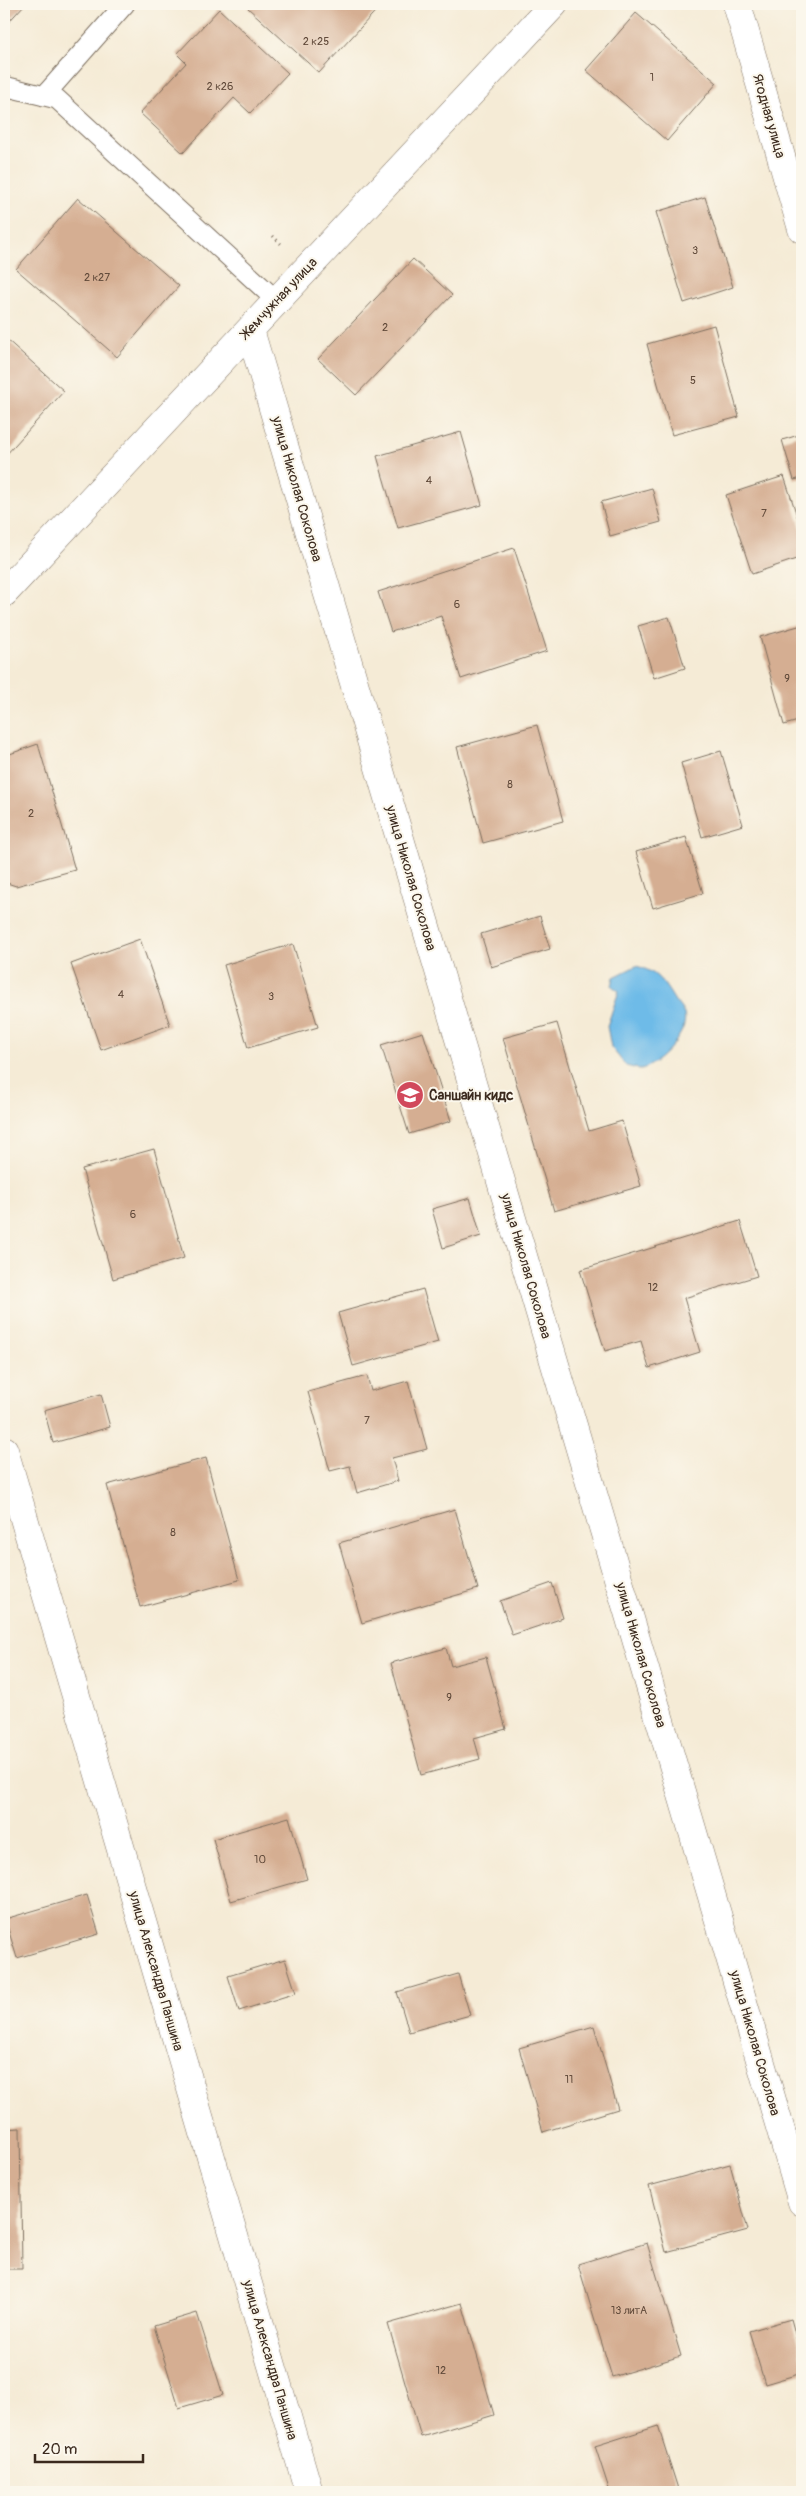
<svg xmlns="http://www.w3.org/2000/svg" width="806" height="2496" font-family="Pangolin,sans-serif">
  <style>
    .water { fill: #6ebbe8; stroke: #547283 }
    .building { fill: #d5ae92 }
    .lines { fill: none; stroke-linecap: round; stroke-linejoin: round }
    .service-casing { stroke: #7c6e5e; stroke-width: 21 }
    .minor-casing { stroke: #7c6e5e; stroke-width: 29 }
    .path { stroke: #7c6e5e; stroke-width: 3; stroke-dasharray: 1 4; stroke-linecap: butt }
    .service { stroke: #fff; stroke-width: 19 }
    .minor { stroke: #fff; stroke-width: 28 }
    .labels { text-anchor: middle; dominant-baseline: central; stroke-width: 4; stroke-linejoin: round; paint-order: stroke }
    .number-label { font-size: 11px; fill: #624b3b }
    .street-label { font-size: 14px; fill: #3b2a1e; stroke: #fbf7ec }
    .poi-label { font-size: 14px; font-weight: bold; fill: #3b2a1e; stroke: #fbf7ec; text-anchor: start }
  </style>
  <rect width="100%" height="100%" fill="#fbf7ec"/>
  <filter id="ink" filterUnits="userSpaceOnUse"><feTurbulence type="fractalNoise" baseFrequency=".02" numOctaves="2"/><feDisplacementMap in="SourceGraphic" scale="10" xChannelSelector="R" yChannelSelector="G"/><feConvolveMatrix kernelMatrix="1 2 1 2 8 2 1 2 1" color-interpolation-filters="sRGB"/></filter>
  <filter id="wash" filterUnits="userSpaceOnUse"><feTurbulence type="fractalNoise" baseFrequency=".0096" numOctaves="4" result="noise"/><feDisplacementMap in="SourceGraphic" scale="20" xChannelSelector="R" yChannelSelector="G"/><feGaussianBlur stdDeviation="1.12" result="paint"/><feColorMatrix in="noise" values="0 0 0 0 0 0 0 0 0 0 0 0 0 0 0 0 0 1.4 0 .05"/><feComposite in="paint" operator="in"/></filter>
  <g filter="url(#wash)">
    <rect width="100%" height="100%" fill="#f5ebd6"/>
    <path class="water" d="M 636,966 C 657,971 664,983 675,1001 C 678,1005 682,1009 684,1014 C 690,1032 658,1066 641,1069 C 637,1069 630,1067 626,1066 L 611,1047 L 607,1026 L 619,991 L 612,986 L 614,977 Z"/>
    <g id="blocks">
      <path class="building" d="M 4,4 L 25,4 L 4,27 Z
        M 252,4 L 382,4 L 319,73 L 248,8 Z
        M 219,9 L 288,73 L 250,113 L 234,98 L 183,153 L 140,113 L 186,63 L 177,54 Z
        M 636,13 L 717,83 L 667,141 L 586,70 Z
        M 705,197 L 733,287 L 684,303 L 656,212 Z
        M 78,198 L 179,286 L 117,357 L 16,269 Z
        M 413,259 L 452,295 L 356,395 L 318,359 Z
        M 714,325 L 739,417 L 672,435 L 647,344 Z
        M 4,337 L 64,391 L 4,457 Z
        M 461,432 L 482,505 L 398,528 L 377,456 Z
        M 802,434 L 802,478 L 794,480 L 782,440 Z
        M 784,476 L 802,531 L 802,557 L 752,574 L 726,495 Z
        M 652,488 L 661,522 L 610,536 L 601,502 Z
        M 514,548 L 547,651 L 461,679 L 441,616 L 391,632 L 378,592 Z
        M 669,617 L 685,668 L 654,678 L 638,626 Z
        M 802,625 L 802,720 L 784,725 L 760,637 Z
        M 537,725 L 563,821 L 483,843 L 457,747 Z
        M 38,744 L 75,870 L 16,886 L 4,882 L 4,756 Z
        M 721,751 L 743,825 L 702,837 L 681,763 Z
        M 686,837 L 703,893 L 653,908 L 636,852 Z
        M 540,916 L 550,949 L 491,967 L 481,934 Z
        M 140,939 L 170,1025 L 101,1050 L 71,964 Z
        M 293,944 L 318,1027 L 248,1048 L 224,965 Z
        M 557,1023 L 589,1131 L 622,1121 L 641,1186 L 554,1211 L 503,1038 Z
        M 423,1032 L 451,1121 L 409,1134 L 381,1045 Z
        M 154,1149 L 184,1258 L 113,1279 L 82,1169 Z
        M 470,1198 L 481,1236 L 443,1248 L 432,1209 Z
        M 740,1221 L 757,1276 L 684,1298 L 700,1352 L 649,1368 L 641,1341 L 605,1351 L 580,1270 Z
        M 423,1289 L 438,1342 L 353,1366 L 338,1313 Z
        M 367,1376 L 371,1391 L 408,1381 L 427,1449 L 392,1458 L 398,1481 L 357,1493 L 350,1466 L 330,1471 L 308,1392 Z
        M 101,1394 L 110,1427 L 53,1443 L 44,1410 Z
        M 206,1458 L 239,1580 L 140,1607 L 107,1485 Z
        M 455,1509 L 478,1589 L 362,1623 L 339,1543 Z
        M 552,1583 L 563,1618 L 512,1635 L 500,1601 Z
        M 446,1648 L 451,1666 L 486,1657 L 506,1729 L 474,1738 L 480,1759 L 421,1775 L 391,1663 Z
        M 289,1817 L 307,1879 L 231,1901 L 213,1839 Z
        M 87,1895 L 99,1934 L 17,1958 L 5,1919 Z
        M 285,1959 L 296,1993 L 239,2011 L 228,1976 Z
        M 458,1974 L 470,2015 L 409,2032 L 397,1992 Z
        M 594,2026 L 618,2109 L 543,2132 L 519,2048 Z
        M 20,2128 L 22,2269 L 4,2269 L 4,2129 Z
        M 730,2164 L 748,2230 L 666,2252 L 649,2186 Z
        M 647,2243 L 681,2356 L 612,2377 L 578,2264 Z
        M 462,2303 L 494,2415 L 421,2437 L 388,2324 Z
        M 197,2313 L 223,2395 L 179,2408 L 154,2326 Z
        M 791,2319 L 802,2359 L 802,2373 L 765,2384 L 749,2331 Z
        M 658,2426 L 679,2492 L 610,2492 L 595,2446 Z"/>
    </g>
  </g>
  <g filter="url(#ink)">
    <use href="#blocks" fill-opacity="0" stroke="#7c6e5e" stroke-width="1"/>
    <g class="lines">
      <g class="service-casing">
        <path id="service" d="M 4,86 L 57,99 L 277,301
          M 44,96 L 125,4"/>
      </g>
      <g class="minor-casing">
        <path id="minor" d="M 737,4 L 802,229
          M 250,330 L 802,2202
          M 4,593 L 554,4
          M 4,1450 L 309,2492"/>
      </g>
      <path class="path" d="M 273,236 L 283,246"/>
      <use href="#service" class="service"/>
      <use href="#minor" class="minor"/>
    </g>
  </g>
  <defs>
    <g id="school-disc" transform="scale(1.4375)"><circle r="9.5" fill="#d1495b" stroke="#fbf7ec"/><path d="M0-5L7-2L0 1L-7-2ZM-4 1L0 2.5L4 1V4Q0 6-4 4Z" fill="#fff"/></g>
  </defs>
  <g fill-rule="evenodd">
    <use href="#school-disc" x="410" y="1095"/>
  </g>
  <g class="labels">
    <g class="number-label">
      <text x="316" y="41">2 к25</text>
      <text x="652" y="77">1</text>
      <text x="220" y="86">2 к26</text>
      <text x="695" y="250">3</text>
      <text x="97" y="277">2 к27</text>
      <text x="385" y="327">2</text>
      <text x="693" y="380">5</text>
      <text x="429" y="480">4</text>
      <text x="764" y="513">7</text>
      <text x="457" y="604">6</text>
      <text x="787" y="678">9</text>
      <text x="510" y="784">8</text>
      <text x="31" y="813">2</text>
      <text x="121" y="994">4</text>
      <text x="271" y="996">3</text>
      <text x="133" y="1214">6</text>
      <text x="653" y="1287">12</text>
      <text x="367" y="1420">7</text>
      <text x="173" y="1532">8</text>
      <text x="449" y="1697">9</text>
      <text x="260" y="1859">10</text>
      <text x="569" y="2079">11</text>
      <text x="629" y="2310">13 литА</text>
      <text x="441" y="2370">12</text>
    </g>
    <g class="street-label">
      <text transform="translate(769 116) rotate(74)">Ягодная улица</text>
      <text transform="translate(279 298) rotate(-47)">Жемчужная улица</text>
      <text transform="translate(297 489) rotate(74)">улица Николая Соколова</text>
      <text transform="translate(411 878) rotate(74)">улица Николая Соколова</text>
      <text transform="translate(526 1266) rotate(74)">улица Николая Соколова</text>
      <text transform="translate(641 1655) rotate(74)">улица Николая Соколова</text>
      <text transform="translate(156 1971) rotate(74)">улица Александра Паншина</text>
      <text transform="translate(755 2043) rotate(74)">улица Николая Соколова</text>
      <text transform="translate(270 2360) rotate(74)">улица Александра Паншина</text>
    </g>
    <g class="poi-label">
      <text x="429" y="1095">Саншайн кидс</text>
    </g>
  </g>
  <rect width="806" height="2496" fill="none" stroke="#fbf7ec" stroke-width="20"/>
  <path d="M35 2454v8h108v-8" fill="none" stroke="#3b2a1e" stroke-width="2.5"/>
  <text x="42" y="2454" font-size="15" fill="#3b2a1e" stroke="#fbf7ec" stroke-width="4" paint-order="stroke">20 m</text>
</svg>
